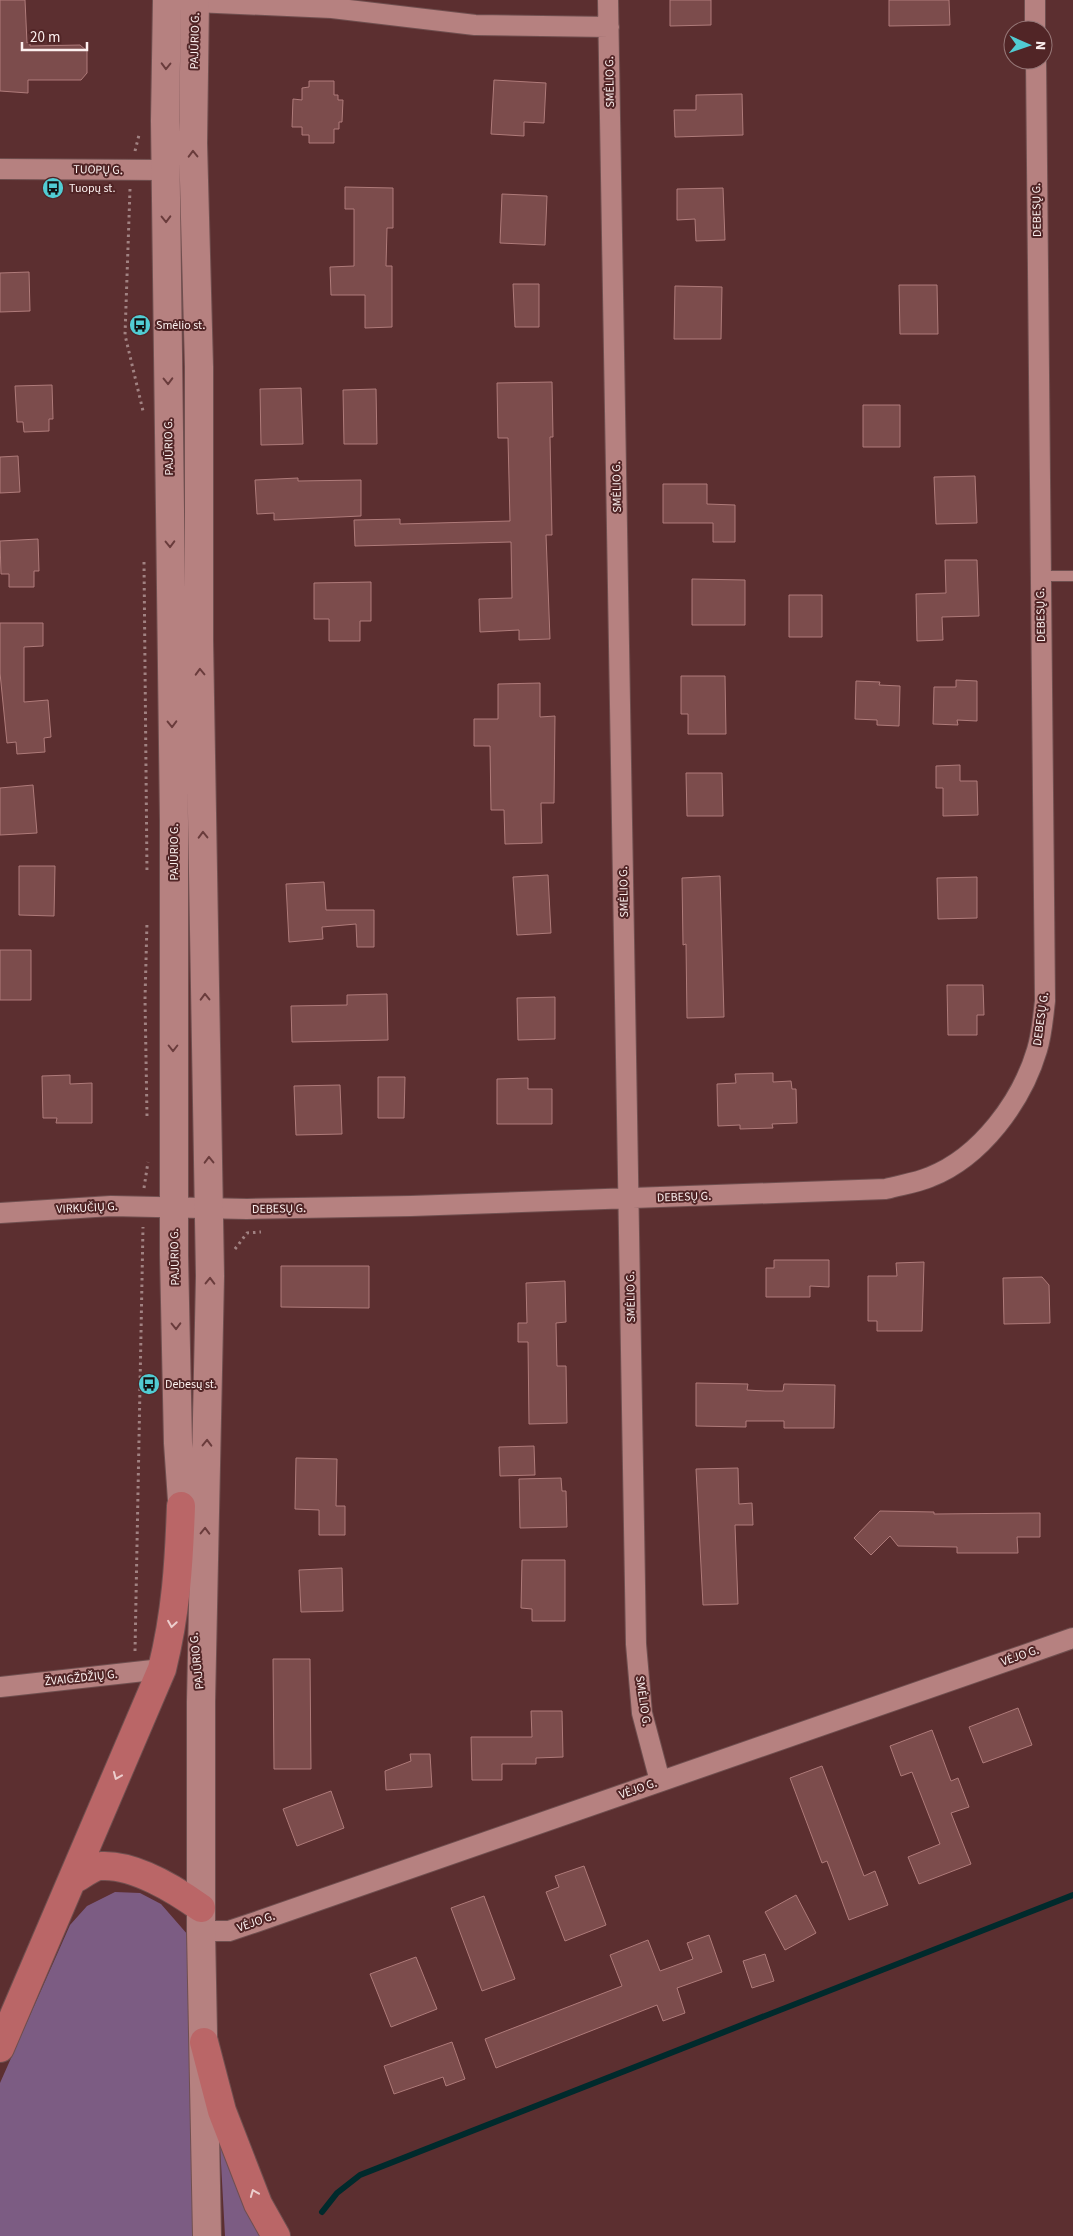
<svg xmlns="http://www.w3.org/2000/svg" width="1073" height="2236" font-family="'Source Sans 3',sans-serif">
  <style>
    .green { fill: #7c5c83 }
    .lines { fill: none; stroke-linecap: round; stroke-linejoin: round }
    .stream { stroke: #002a2c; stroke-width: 6 }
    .building { fill: #7c4c4c; stroke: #af7b7a }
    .lane-casing { stroke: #704f4f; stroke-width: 12 }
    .street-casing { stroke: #704f4f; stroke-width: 22 }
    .secondary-casing { stroke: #704f4f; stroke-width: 30 }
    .highway-casing { stroke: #704f4f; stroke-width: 30 }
    .path { stroke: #a18282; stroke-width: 3; stroke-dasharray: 2.5 4; stroke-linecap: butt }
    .lane { stroke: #b68180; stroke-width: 10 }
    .street { stroke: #b68180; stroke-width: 20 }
    .secondary { stroke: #b68180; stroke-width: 28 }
    .highway { stroke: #ba6667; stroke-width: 28 }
    .oneway { stroke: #6a3c3c }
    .oneway2 { stroke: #eccecd }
    .labels { text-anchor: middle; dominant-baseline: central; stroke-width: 4; stroke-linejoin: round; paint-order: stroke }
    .street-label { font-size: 12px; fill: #fcf0ef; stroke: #512526 }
    .poi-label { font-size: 12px; fill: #fcf0ef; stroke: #512526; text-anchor: start }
  </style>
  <rect width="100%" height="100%" fill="#5c2f30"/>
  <path class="green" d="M 115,1892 L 140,1893 L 161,1904 L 188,1935 L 194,2236 L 0,2236 L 0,2083 L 70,1925 L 87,1906 Z
    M 220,2145 L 260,2236 L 225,2236 Z"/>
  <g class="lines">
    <path class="stream" d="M 322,2212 L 337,2193 L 360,2175 L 1073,1895"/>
  </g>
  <path class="building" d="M 0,0 L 25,0 L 27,43 L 30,43 L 30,46 L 80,45 L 87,51 L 87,73 L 81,80 L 28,80 L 28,93 L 0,91 Z
    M 670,0 L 711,0 L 711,25 L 670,26 Z
    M 889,0 L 949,0 L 950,25 L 889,26 Z
    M 494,80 L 546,83 L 544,123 L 524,122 L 524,136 L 491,134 Z
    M 309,81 L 334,81 L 334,95 L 338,95 L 338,100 L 343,100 L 342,122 L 339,122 L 339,129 L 334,129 L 334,143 L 309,143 L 309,135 L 302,135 L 302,127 L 292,127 L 293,99 L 302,100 L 302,88 L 309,87 Z
    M 742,94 L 743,135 L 675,137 L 674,110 L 696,110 L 696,95 Z
    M 345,187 L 393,188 L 393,228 L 387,228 L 386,266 L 392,266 L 392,327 L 365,328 L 365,295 L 331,295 L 330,267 L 354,266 L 354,209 L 345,209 Z
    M 723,188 L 725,240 L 696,241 L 695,219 L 677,220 L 677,189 Z
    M 502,194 L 547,196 L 545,245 L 500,243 Z
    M 29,272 L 30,311 L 0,312 L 0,273 Z
    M 513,284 L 539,284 L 539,327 L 515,327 Z
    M 899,285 L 937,285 L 938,334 L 900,334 Z
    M 675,286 L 722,287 L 721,339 L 674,339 Z
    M 552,382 L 553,437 L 550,437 L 552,535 L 546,535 L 550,639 L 519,640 L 519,630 L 480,632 L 479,599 L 512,598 L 511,542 L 355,546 L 354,520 L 400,519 L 400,524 L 510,521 L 508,438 L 498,438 L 497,383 Z
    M 52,385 L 53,419 L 49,419 L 49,431 L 24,432 L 23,422 L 17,422 L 15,386 Z
    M 301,388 L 303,444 L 261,445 L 260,389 Z
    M 376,389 L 377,444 L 344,444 L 343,390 Z
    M 863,405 L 900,405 L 900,447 L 863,447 Z
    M 18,456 L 20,492 L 0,493 L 0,457 Z
    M 975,476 L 977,523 L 936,524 L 934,477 Z
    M 298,478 L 298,481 L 361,480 L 361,516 L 274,520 L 274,513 L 257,514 L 255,480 Z
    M 663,484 L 707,484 L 707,504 L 735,505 L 735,542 L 713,542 L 713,523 L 663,523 Z
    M 38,539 L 39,571 L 34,571 L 34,587 L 9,587 L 9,574 L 1,574 L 0,541 Z
    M 945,560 L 977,560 L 979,616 L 942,617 L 943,640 L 917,641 L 916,594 L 946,593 Z
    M 692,579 L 745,580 L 745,625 L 692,625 Z
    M 371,582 L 371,621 L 360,621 L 360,641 L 329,641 L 329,619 L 314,619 L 314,583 Z
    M 789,595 L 822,595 L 822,637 L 789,637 Z
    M 0,623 L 43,623 L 43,646 L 24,647 L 24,702 L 48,700 L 51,737 L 44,738 L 45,752 L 17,754 L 16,742 L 7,743 L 0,673 Z
    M 681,676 L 725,676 L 726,734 L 688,734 L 688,714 L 681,714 Z
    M 956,680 L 977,681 L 977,721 L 957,720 L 958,725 L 933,724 L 934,687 L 956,687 Z
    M 856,681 L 880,682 L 879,685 L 900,686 L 899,726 L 877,725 L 877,720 L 855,719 Z
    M 540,683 L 540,717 L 555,716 L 554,803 L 541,803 L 542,843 L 505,844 L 504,810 L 491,810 L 490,746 L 474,746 L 474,719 L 498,719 L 498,684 Z
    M 960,765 L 960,781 L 977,781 L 978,815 L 943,816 L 943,788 L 936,788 L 936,766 Z
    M 686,773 L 722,773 L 723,816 L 687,816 Z
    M 33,785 L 37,833 L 0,835 L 0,788 Z
    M 19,866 L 55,866 L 54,916 L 19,915 Z
    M 548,875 L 551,933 L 517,935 L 513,877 Z
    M 720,876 L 724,1017 L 687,1018 L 686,944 L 683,945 L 682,878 Z
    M 977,877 L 977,918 L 938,919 L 937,878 Z
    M 324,882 L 326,910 L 374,910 L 374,947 L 357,947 L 356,924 L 322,927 L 323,939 L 289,942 L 286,884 Z
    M 0,950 L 31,950 L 31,1000 L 0,1000 Z
    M 947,985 L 983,985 L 984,1015 L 977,1015 L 977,1035 L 948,1035 Z
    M 387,994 L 388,1040 L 292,1042 L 291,1006 L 347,1005 L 347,995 Z
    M 555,997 L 555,1039 L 518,1040 L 517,998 Z
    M 773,1073 L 773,1082 L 791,1081 L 792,1089 L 796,1089 L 797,1123 L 772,1124 L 773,1128 L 740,1129 L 740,1125 L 718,1126 L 717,1084 L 736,1083 L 735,1074 Z
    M 70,1075 L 70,1084 L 92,1083 L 92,1123 L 56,1123 L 57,1118 L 43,1118 L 42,1076 Z
    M 378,1077 L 405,1077 L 404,1118 L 378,1118 Z
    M 528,1078 L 528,1089 L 552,1089 L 552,1124 L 497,1124 L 497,1079 Z
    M 340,1085 L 342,1134 L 296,1135 L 294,1086 Z
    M 774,1260 L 829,1260 L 829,1287 L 810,1286 L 810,1297 L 766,1297 L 766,1268 L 774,1268 Z
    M 924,1262 L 922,1331 L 877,1331 L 877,1321 L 868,1321 L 868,1276 L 897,1276 L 896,1263 Z
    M 281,1266 L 369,1266 L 369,1308 L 281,1307 Z
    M 1042,1277 L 1049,1285 L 1050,1323 L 1004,1324 L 1003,1278 Z
    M 565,1281 L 566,1322 L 556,1323 L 557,1366 L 566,1366 L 567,1423 L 529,1424 L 528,1342 L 518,1342 L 518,1323 L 527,1323 L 526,1283 Z
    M 696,1383 L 748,1384 L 747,1390 L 765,1391 L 783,1391 L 784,1384 L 835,1385 L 834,1428 L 784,1428 L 784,1421 L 746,1421 L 746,1427 L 696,1426 Z
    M 534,1446 L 535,1475 L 500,1476 L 499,1447 Z
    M 296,1458 L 337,1459 L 336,1506 L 345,1506 L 345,1535 L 319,1535 L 319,1510 L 295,1509 Z
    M 738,1468 L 739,1504 L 752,1503 L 753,1525 L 735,1525 L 738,1604 L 703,1605 L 696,1469 Z
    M 561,1478 L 562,1491 L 566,1491 L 567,1527 L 520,1528 L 519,1479 Z
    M 880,1511 L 934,1512 L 934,1514 L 1040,1513 L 1040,1537 L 1017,1537 L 1018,1553 L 957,1553 L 957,1547 L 898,1546 L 890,1536 L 871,1555 L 854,1538 Z
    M 522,1560 L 565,1560 L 565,1621 L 532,1621 L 532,1609 L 521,1608 Z
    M 342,1568 L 343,1611 L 301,1612 L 299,1570 Z
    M 273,1659 L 310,1659 L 311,1769 L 274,1769 Z
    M 1018,1708 L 1032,1745 L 983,1763 L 969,1727 Z
    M 531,1711 L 562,1711 L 563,1757 L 536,1758 L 536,1764 L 502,1764 L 502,1780 L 472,1780 L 471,1737 L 532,1737 Z
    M 932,1730 L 951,1781 L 958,1778 L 969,1807 L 951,1813 L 971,1864 L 919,1884 L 908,1857 L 940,1844 L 912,1772 L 901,1776 L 890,1746 Z
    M 410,1754 L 430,1754 L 432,1787 L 386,1790 L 385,1771 L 411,1761 Z
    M 822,1766 L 864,1876 L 875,1871 L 888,1905 L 849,1920 L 827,1861 L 822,1863 L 790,1778 Z
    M 331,1791 L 344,1828 L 297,1846 L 283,1809 Z
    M 584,1866 L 606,1925 L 565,1941 L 546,1892 L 559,1887 L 555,1876 Z
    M 796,1895 L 816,1933 L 785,1950 L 765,1912 Z
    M 484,1896 L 515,1979 L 482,1991 L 451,1908 Z
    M 709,1935 L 722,1972 L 677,1988 L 685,2013 L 663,2021 L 657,2005 L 496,2068 L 485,2039 L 622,1986 L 610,1955 L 648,1940 L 660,1971 L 693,1959 L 687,1943 Z
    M 765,1954 L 774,1981 L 752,1988 L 743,1961 Z
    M 416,1957 L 437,2009 L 391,2027 L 370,1974 Z
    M 452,2042 L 465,2079 L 446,2086 L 443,2077 L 394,2094 L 384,2066 Z"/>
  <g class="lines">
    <g class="lane-casing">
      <path id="lane" d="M 1040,576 L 1073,576"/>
    </g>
    <g class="street-casing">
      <path id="street" d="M 608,0 L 636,1644 L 642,1713 L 660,1781
        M 1035,0 L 1035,30
        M 195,2 L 332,8 L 475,25 L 609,27
        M 0,169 L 165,170
        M 0,1213 L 111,1206 L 247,1209 L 411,1206 L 886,1189 C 900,1185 916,1183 930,1177 C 981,1157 1022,1101 1037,1050 C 1042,1034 1043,1017 1045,1001 L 1036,60
        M 0,1687 L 162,1669
        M 201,1931 L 229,1931 L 256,1922 L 1073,1638"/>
    </g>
    <g class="secondary-casing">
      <path id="secondary" d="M 167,0 L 165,121 L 174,822 L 174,1255 L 178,1443 L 184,1529
        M 195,0 L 193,143 L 199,367 L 199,640 L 210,1276 L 201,1702 L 201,1931 L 207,2236"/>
    </g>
    <g class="highway-casing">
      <path id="highway" d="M 73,1880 C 81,1876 93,1866 101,1866 C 134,1864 176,1890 201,1908
        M 204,2042 L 222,2111 L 258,2204 L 276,2236
        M 0,2048 L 162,1669 C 176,1613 179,1563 181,1506"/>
    </g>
    <path class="path" d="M 135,151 L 139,135
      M 130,189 L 125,335 L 143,411
      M 144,562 L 147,873
      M 147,1116 L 145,999 L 147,922
      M 144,1188 L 148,1162
      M 235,1249 L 247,1233 L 261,1232
      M 135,1651 L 143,1227"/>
    <use href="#lane" class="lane"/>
    <use href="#street" class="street"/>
    <use href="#secondary" class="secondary"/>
    <use href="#highway" class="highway"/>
  </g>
  <defs><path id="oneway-chevron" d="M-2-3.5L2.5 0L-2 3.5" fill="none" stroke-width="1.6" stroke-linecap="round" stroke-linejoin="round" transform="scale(1.25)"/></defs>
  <g class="oneway">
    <use href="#oneway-chevron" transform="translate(166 66) rotate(91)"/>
    <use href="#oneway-chevron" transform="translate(193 154) rotate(-91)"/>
    <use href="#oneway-chevron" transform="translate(166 219) rotate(89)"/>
    <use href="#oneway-chevron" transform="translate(168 381) rotate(89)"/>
    <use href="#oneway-chevron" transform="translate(170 544) rotate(89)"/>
    <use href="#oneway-chevron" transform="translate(200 672) rotate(-92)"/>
    <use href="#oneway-chevron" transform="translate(172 724) rotate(89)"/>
    <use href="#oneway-chevron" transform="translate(203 835) rotate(-91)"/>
    <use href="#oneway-chevron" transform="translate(205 997) rotate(-91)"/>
    <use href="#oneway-chevron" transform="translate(173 1048) rotate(90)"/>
    <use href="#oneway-chevron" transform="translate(209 1160) rotate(-91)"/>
    <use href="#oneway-chevron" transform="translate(210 1281) rotate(-89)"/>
    <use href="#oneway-chevron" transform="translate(176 1326) rotate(89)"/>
    <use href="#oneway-chevron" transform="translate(207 1443) rotate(-89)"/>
    <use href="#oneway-chevron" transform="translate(205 1531) rotate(-89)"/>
  </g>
  <g class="oneway2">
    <use href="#oneway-chevron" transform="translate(172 1624) rotate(99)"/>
    <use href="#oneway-chevron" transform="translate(117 1776) rotate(113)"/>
    <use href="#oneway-chevron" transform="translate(254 2193) rotate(-112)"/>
  </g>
  <defs>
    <g id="bus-disc" transform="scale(1.125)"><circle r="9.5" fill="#51ccd3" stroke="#512526"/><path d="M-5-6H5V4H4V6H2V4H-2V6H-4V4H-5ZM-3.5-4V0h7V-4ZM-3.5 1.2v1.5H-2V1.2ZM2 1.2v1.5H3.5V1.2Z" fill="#111"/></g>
  </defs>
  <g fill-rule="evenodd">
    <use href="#bus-disc" x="53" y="188"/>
    <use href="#bus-disc" x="140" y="325"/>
    <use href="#bus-disc" x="149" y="1384"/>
  </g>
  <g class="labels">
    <g class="street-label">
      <text transform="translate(195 41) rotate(-89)">PAJŪRIO G.</text>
      <text transform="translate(610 82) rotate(-91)">SMĖLIO G.</text>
      <text transform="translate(98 170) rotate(1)">TUOPŲ G.</text>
      <text transform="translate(1037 210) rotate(-91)">DEBESŲ G.</text>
      <text transform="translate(169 447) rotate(-91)">PAJŪRIO G.</text>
      <text transform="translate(617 487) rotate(-91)">SMĖLIO G.</text>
      <text transform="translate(1041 615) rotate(-91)">DEBESŲ G.</text>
      <text transform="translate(174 852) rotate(-90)">PAJŪRIO G.</text>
      <text transform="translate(624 892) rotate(-91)">SMĖLIO G.</text>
      <text transform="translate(1041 1019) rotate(-82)">DEBESŲ G.</text>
      <text transform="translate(684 1197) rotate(-2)">DEBESŲ G.</text>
      <text transform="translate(87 1208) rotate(-3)">VIRKUČIŲ G.</text>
      <text transform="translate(279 1209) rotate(-1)">DEBESŲ G.</text>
      <text transform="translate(175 1257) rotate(-91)">PAJŪRIO G.</text>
      <text transform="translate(631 1297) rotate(-91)">SMĖLIO G.</text>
      <text transform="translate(1020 1656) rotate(-19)">VĖJO G.</text>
      <text transform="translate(197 1661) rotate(-96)">PAJŪRIO G.</text>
      <text transform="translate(81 1678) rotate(-6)">ŽVAIGŽDŽIŲ G.</text>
      <text transform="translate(643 1701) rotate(82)">SMĖLIO G.</text>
      <text transform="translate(638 1789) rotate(-19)">VĖJO G.</text>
      <text transform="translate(256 1922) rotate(-19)">VĖJO G.</text>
    </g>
    <g class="poi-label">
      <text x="69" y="188">Tuopų st.</text>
      <text x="156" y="325">Smėlio st.</text>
      <text x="165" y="1384">Debesų st.</text>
    </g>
  </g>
  <g transform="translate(1028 45) rotate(92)"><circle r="24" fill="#512526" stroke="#957676"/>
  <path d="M0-4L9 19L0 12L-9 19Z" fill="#51ccd3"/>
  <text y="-8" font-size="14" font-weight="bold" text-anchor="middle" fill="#fcf0ef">N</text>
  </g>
  <path d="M22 42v8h65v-8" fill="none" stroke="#fcf0ef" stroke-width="2.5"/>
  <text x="30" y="42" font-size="15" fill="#fcf0ef" stroke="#512526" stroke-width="4" paint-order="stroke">20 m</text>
</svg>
